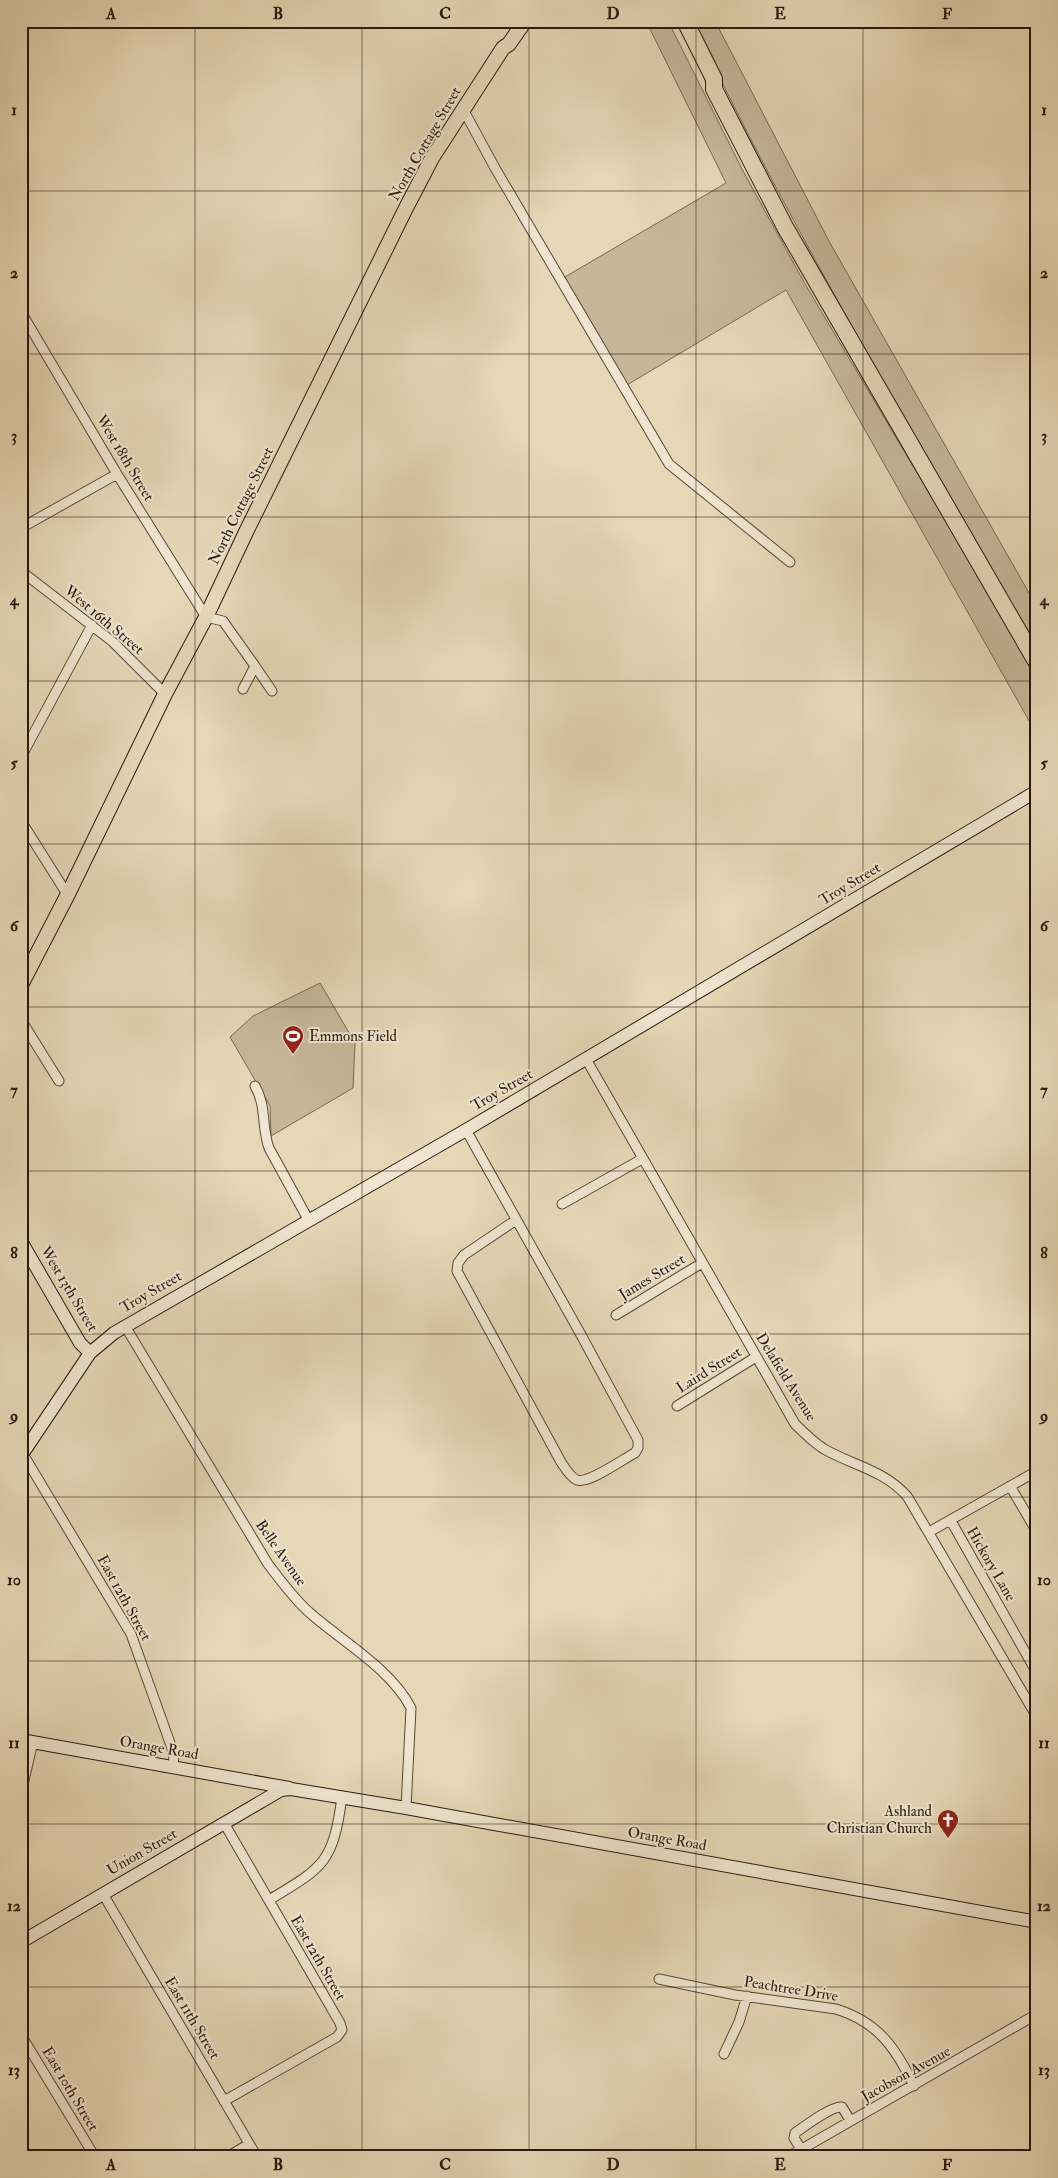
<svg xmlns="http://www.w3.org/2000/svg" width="1058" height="2178" font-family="'IM FELL Double Pica',serif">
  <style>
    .green { fill: #c6b799; stroke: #786853 }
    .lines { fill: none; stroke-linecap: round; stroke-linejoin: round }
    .street-casing { stroke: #584837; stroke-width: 11 }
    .secondary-casing { stroke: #29180d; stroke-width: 14 }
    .primary-casing { stroke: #29180d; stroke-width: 16 }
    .highway-casing { stroke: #29180d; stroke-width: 18 }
    .street { stroke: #efe5d0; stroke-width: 9 }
    .secondary { stroke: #efe5d0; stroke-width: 12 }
    .primary { stroke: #e6d7b6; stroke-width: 14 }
    .highway { stroke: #e6d7b6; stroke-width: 16 }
    .grid { fill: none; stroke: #29180d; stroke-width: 1; stroke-opacity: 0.55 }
    .labels { text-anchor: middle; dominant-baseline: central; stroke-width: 4; stroke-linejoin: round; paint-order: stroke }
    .street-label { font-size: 15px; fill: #29180d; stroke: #efe5d0 }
    .poi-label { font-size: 15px; fill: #29180d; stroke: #efe5d0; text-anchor: start }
    .neatline { fill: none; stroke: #29180d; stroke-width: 2 }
    .grid-label { font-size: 16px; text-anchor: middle; font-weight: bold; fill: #29180d }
  </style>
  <rect width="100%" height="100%" fill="#e6d7b6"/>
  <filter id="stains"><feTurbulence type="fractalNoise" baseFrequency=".004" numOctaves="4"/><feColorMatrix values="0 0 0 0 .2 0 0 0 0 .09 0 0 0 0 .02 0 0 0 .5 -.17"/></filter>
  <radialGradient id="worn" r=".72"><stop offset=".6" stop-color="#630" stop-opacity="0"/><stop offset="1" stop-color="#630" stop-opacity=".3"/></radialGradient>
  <path class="green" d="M 646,21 L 668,21 L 742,169 L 805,284 L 1037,675 L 1037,735 L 786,290 L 627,385 L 563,278 L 726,183 Z
    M 692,21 L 715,21 L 830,243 L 1037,607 L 1037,648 C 918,441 795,237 692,21 Z
    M 320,983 L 355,1043 L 353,1088 L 271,1136 L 270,1106 L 230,1037 L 253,1016 Z"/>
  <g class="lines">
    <g class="street-casing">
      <path id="street" d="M 463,109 L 495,168 L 669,464 L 790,562
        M 21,312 L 117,474 L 206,617 L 223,621 L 255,666 L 243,689
        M 21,528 L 117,474
        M 21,571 L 113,642 L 165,694
        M 255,666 L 272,691
        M 21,757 L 92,625
        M 21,821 L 67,894
        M 21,1020 L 59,1081
        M 586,1059 L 795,1424 C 804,1433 813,1442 824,1449 C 854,1466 882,1469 907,1496 L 1037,1717
        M 255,1086 C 267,1107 261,1126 269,1148 L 309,1221
        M 466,1130 L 580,1333 L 638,1440 L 638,1448 L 635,1453 C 623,1459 589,1484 577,1480 C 570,1477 565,1468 561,1462 L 457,1271 L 458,1263 L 464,1255 L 516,1220
        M 562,1204 L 642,1159
        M 616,1315 L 702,1263
        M 125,1326 L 268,1564 C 281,1581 294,1599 310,1613 C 343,1642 391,1669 411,1708 L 406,1808
        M 677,1406 L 756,1357
        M 23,1454 L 131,1634 L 174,1754 L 173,1767
        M 1010,1486 L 1037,1532
        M 951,1521 L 1037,1673
        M 929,1532 L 1037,1471
        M 21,1793 L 33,1742
        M 224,1823 L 340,2023 L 342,2030 L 337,2037 L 224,2101
        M 103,1894 L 257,2157
        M 269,1900 C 324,1867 333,1863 342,1797
        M 659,1979 L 735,1995 L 836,2009 C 878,2022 896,2048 914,2086
        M 21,2035 L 95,2157
        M 724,2054 L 739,2022 L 747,1996
        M 801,2149 L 794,2138 L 795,2133 C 805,2126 831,2106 842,2107 L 850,2120
        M 227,2157 L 249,2144
        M 788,2157 L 1037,2014"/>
    </g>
    <g class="secondary-casing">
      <path id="secondary" d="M 21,1241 L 80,1343 L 90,1353
        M 21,1456 L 90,1353 L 114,1333 L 466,1130 L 1037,791
        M 21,1740 L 289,1788
        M 21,1942 L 281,1790 L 291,1789 L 406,1808 L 1037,1922"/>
    </g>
    <g class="primary-casing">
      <path id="primary" d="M 21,985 L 69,892 L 165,694 L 206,617 L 246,532 L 406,208 L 432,158 L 503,48 L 509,44 L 525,21"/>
    </g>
    <g class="highway-casing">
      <path id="highway" d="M 685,21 L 714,79 L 714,89 L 785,227 L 1037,663"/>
    </g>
    <use href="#street" class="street"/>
    <use href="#secondary" class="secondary"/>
    <use href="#primary" class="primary"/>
    <use href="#highway" class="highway"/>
  </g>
  <path class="grid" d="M 195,21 L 195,2157M 362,21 L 362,2157M 529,21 L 529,2157M 696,21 L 696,2157M 863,21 L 863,2157M 21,191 L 1037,191M 21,354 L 1037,354M 21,517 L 1037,517M 21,681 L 1037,681M 21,844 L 1037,844M 21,1007 L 1037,1007M 21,1171 L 1037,1171M 21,1334 L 1037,1334M 21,1497 L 1037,1497M 21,1661 L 1037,1661M 21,1824 L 1037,1824M 21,1987 L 1037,1987"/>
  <defs>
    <g id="stadium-pin" transform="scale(1.125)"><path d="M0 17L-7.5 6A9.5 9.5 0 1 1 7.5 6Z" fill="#8f2418" stroke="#efe5d0"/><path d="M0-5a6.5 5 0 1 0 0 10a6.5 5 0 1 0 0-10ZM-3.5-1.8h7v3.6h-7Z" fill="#fff"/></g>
    <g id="church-pin" transform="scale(1.125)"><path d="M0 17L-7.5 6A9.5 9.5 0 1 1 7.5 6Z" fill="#8f2418" stroke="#efe5d0"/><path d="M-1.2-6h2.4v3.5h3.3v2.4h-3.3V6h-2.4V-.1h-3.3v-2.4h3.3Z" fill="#fff"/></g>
  </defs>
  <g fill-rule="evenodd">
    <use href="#stadium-pin" x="293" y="1036"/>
    <use href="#church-pin" x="948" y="1820"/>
  </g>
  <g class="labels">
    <g class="street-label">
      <text transform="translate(425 144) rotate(-60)">North Cottage Street</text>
      <text transform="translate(125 458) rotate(59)">West 18th Street</text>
      <text transform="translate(241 506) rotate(-64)">North Cottage Street</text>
      <text transform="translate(104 620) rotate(40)">West 16th Street</text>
      <text transform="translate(850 884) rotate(-31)">Troy Street</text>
      <text transform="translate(502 1090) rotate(-30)">Troy Street</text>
      <text transform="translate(652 1277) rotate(-31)">James Street</text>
      <text transform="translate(69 1289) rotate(59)">West 13th Street</text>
      <text transform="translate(151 1292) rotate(-30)">Troy Street</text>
      <text transform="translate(709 1370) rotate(-32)">Laird Street</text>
      <text transform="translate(786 1377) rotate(58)">Delafield Avenue</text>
      <text transform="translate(281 1553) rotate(55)">Belle Avenue</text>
      <text transform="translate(991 1564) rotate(60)">Hickory Lane</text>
      <text transform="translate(124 1598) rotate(61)">East 12th Street</text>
      <text transform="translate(159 1748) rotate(10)">Orange Road</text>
      <text transform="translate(667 1839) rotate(10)">Orange Road</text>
      <text transform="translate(142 1852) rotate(-30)">Union Street</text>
      <text transform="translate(318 1958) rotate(60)">East 12th Street</text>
      <text transform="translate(791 1989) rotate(9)">Peachtree Drive</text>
      <text transform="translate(192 2018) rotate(59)">East 11th Street</text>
      <text transform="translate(906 2074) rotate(-29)">Jacobson Avenue</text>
      <text transform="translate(70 2089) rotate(59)">East 10th Street</text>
    </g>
    <g class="poi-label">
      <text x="309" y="1036">Emmons Field</text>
      <text x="932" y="1811" text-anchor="end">Ashland<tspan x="932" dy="17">Christian Church</tspan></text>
    </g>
  </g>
  <rect width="1058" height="2178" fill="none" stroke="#e6d7b6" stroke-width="55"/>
  <rect x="28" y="28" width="1002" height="2122" class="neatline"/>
  <g class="grid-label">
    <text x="111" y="19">A</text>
    <text x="278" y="19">B</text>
    <text x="445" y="19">C</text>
    <text x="613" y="19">D</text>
    <text x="780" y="19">E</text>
    <text x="947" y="19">F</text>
    <text x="14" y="115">1</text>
    <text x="1044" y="115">1</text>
    <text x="14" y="278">2</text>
    <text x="1044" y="278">2</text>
    <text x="14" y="441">3</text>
    <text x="1044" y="441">3</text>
    <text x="14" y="605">4</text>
    <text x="1044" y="605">4</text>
    <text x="14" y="768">5</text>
    <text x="1044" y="768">5</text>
    <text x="14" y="931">6</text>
    <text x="1044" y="931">6</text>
    <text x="14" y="1095">7</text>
    <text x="1044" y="1095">7</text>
    <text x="14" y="1258">8</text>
    <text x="1044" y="1258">8</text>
    <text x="14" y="1421">9</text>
    <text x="1044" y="1421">9</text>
    <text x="14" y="1585">10</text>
    <text x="1044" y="1585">10</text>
    <text x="14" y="1748">11</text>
    <text x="1044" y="1748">11</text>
    <text x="14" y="1911">12</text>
    <text x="1044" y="1911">12</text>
    <text x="14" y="2075">13</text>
    <text x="1044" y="2075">13</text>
    <text x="111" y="2170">A</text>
    <text x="278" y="2170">B</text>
    <text x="445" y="2170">C</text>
    <text x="613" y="2170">D</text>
    <text x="780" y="2170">E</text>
    <text x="947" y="2170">F</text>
  </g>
  <rect width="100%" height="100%" filter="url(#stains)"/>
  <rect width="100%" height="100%" fill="url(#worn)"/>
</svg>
